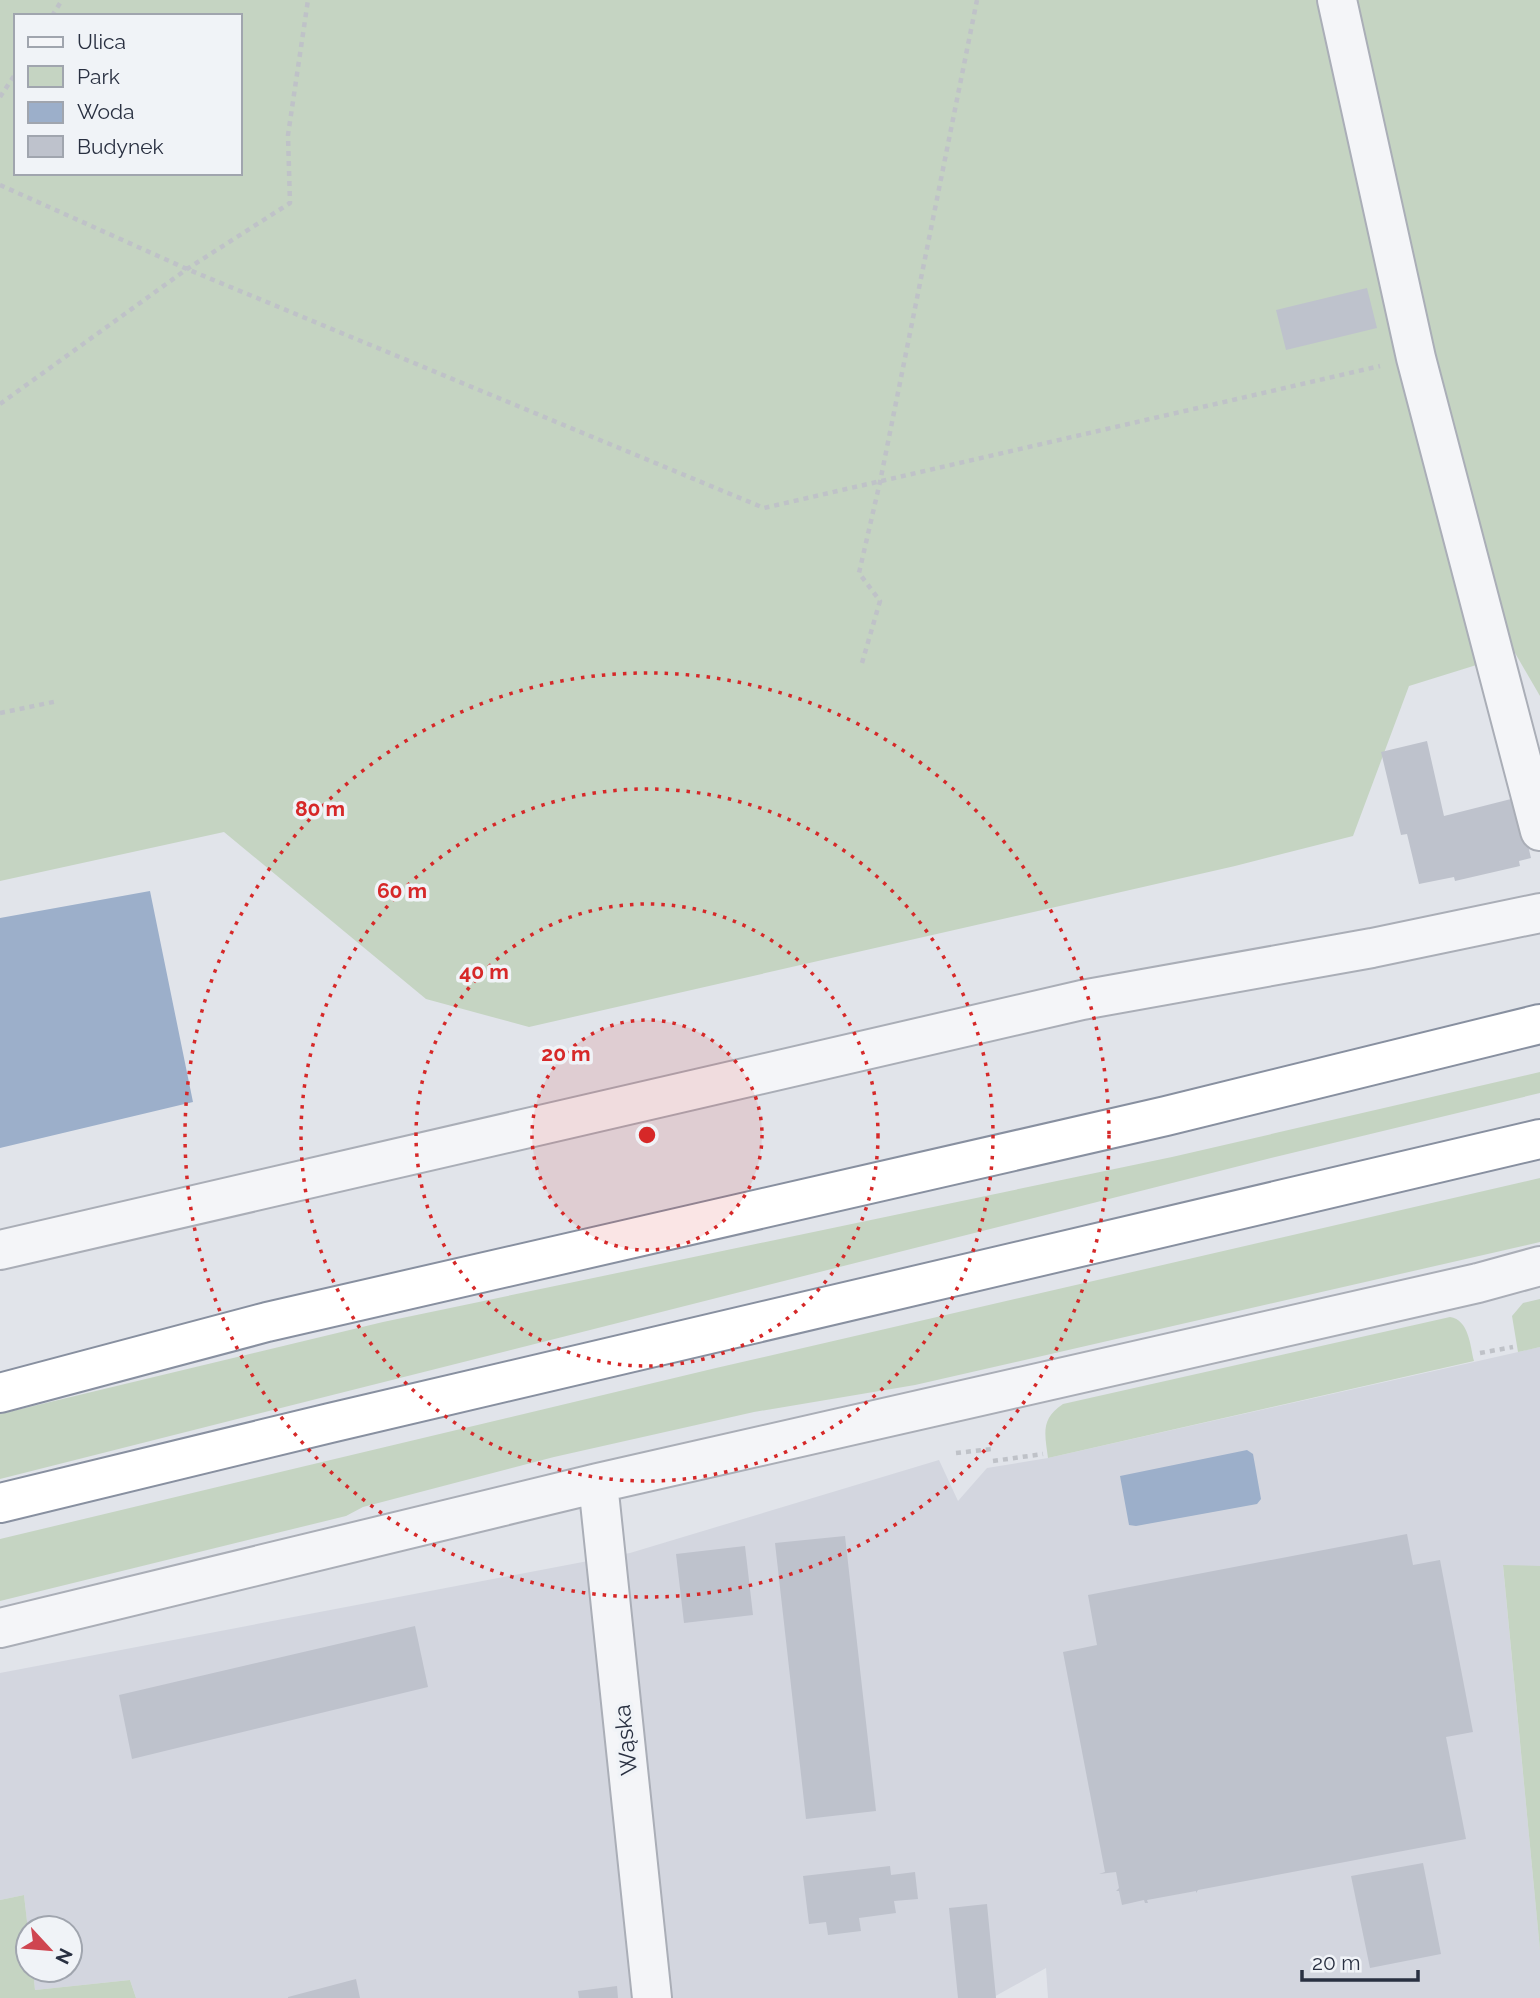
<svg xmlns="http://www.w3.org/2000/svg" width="1540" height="1998" font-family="Raleway,sans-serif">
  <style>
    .built { fill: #d3d6df }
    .green { fill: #c5d4c2; fill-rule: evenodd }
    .water { fill: #9cafca }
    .building { fill: #bec2cc }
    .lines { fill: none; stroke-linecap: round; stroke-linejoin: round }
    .minor-casing { stroke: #aaaeb7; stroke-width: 42 }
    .highway-casing { stroke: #8890a0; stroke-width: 42 }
    .path { stroke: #bfc2c8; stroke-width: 4.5; stroke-dasharray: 5 5; stroke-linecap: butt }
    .minor { stroke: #f4f5f8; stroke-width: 38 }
    .highway { stroke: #fff; stroke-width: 38 }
    .ring { fill: none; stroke: #d62828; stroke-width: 3.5; stroke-dasharray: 3.5 7 }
    .labels { text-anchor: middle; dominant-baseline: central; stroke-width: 7; stroke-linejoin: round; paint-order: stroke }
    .street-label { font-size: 23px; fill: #293041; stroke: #f0f3f7 }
    .centre { fill: #d62828; stroke: #f0f3f7; stroke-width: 3.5 }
    .ring-label { font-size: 21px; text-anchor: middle; font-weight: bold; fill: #d62828; stroke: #f0f3f7; stroke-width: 7; stroke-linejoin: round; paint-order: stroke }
  </style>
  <rect width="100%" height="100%" fill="#e1e4ea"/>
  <path class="built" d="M 1540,1347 L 1540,1566 L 1503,1566 L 1540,1950 L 1540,1998 L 1048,1998 L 1046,1968 L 992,1998 L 136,1998 L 130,1980 L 35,1990 L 33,1970 L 70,1970 L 70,1928 L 28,1928 L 28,1930 L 24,1895 L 0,1900 L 0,1673 L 630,1553 L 939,1460 L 958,1501 L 987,1468 L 1048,1458 Z"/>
  <path class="green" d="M 0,0 L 1540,0 L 1540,696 L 1515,653 L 1409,686 L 1353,836 L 1235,866 L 529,1027 L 426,999 L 224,832 L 0,881 ZM 16,16 L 240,16 L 240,173 L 16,173 Z
    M 1540,1072 L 1540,1093 L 1271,1158 L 0,1479 L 0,1414 L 383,1322 L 1172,1157 Z
    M 1540,1178 L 1540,1242 L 915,1385 L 754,1412 L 554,1457 L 363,1507 L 346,1516 L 0,1601 L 0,1539 L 716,1368 Z
    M 1540,1299 L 1540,1347 L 1518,1352 L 1512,1316 L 1523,1303 Z
    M 1450,1317 C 1469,1320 1470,1345 1474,1361 L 1048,1458 C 1045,1434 1040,1419 1063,1404 Z
    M 1503,1565 L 1540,1566 L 1540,1950 Z
    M 24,1895 L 28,1930 L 28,1970 L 33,1970 L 35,1990 L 130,1980 L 136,1998 L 0,1998 L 0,1900 Z"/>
  <path class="water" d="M 150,891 L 193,1102 L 0,1148 L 0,918 Z
    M 1247,1450 L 1253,1454 L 1261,1499 L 1257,1504 L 1136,1526 L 1129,1525 L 1120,1476 Z"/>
  <path class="building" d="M 1367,288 L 1377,328 L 1286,350 L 1276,310 Z
    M 1427,741 L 1444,816 L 1511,799 L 1518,803 L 1531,858 L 1519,861 L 1520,866 L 1455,881 L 1454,877 L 1419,884 L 1407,834 L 1401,835 L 1381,752 Z
    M 1407,1534 L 1413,1565 L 1440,1560 L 1473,1732 L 1446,1737 L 1466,1839 L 1198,1890 L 1196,1893 L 1196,1891 L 1147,1900 L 1148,1903 L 1145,1903 L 1144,1900 L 1122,1905 L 1119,1891 L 1116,1891 L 1119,1888 L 1116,1872 L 1099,1874 L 1105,1872 L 1063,1652 L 1097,1645 L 1088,1595 Z
    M 845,1536 L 876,1811 L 806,1819 L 775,1543 Z
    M 745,1546 L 753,1615 L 684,1623 L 676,1554 Z
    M 415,1626 L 428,1687 L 132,1759 L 119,1695 Z
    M 1423,1863 L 1441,1954 L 1370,1968 L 1351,1876 Z
    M 890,1866 L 891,1875 L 915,1872 L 918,1899 L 894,1901 L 896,1913 L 859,1918 L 861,1931 L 828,1935 L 826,1922 L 809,1924 L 803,1876 Z
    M 987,1904 L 996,1998 L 958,1998 L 949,1908 Z
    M 356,1979 L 360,1998 L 288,1998 L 288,1997 Z
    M 617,1986 L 618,1998 L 579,1998 L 578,1991 Z"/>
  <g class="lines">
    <g class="minor-casing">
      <path id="minor" d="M 1337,0 L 1416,358 L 1540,831
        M 0,1250 L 1082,1000 L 1372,948 L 1540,913
        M 598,1483 L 652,1998
        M 0,1628 L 598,1483 L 1478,1283 L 1540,1266"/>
    </g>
    <g class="highway-casing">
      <path id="highway" d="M 0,1393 L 267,1322 L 1166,1116 L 1540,1024
        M 0,1503 L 330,1423 L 1540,1139"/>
    </g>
    <path class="path" d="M 52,16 L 62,0
      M 0,97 L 16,73
      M 0,185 L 187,269 L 764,508 L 1380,366
      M 0,404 L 187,269 L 290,203 L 288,135 L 308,0
      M 862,663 L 880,601 L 859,573 L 880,482 L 977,0
      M 0,713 L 58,701
      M 1480,1353 L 1513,1347
      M 956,1453 L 992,1449
      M 993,1461 L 1043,1454"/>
    <use href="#minor" class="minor"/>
    <use href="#highway" class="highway"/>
  </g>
  <circle cx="647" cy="1135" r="115" fill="#d62828" fill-opacity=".12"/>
  <g class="ring">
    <circle cx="647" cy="1135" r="115"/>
    <circle cx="647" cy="1135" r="231"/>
    <circle cx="647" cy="1135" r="346"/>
    <circle cx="647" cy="1135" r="462"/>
  </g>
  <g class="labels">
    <g class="street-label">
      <text transform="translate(625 1740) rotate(-96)">Wąska</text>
    </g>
  </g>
  <circle cx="647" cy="1135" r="10" class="centre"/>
  <g class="ring-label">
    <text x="320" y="816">80 m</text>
    <text x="402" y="898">60 m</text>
    <text x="484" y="979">40 m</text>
    <text x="566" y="1061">20 m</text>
  </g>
  <rect x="14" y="14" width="228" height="161" fill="#f0f3f7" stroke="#a0a5ae" stroke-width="2"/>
  <rect x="28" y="37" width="35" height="10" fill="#f4f5f8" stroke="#a0a5ae" stroke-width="2"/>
  <text x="77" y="49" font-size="21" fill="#293041">Ulica</text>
  <rect x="28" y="66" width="35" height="21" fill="#c5d4c2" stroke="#a0a5ae" stroke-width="2"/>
  <text x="77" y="84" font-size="21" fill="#293041">Park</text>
  <rect x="28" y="102" width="35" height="21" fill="#9cafca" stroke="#a0a5ae" stroke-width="2"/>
  <text x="77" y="119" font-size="21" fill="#293041">Woda</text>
  <rect x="28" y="136" width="35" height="21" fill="#bec2cc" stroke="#a0a5ae" stroke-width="2"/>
  <text x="77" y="154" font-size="21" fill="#293041">Budynek</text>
  <g transform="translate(49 1949) rotate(116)"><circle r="33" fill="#f0f3f7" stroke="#a0a5ae" stroke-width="2"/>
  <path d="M0-5L12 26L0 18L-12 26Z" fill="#cf4550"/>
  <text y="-10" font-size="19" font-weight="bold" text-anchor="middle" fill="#293041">N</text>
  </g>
  <path d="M1302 1970v10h116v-10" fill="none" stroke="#293041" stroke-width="3.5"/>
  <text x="1312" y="1970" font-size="21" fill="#293041" stroke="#f0f3f7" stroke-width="5" paint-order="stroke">20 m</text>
</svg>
